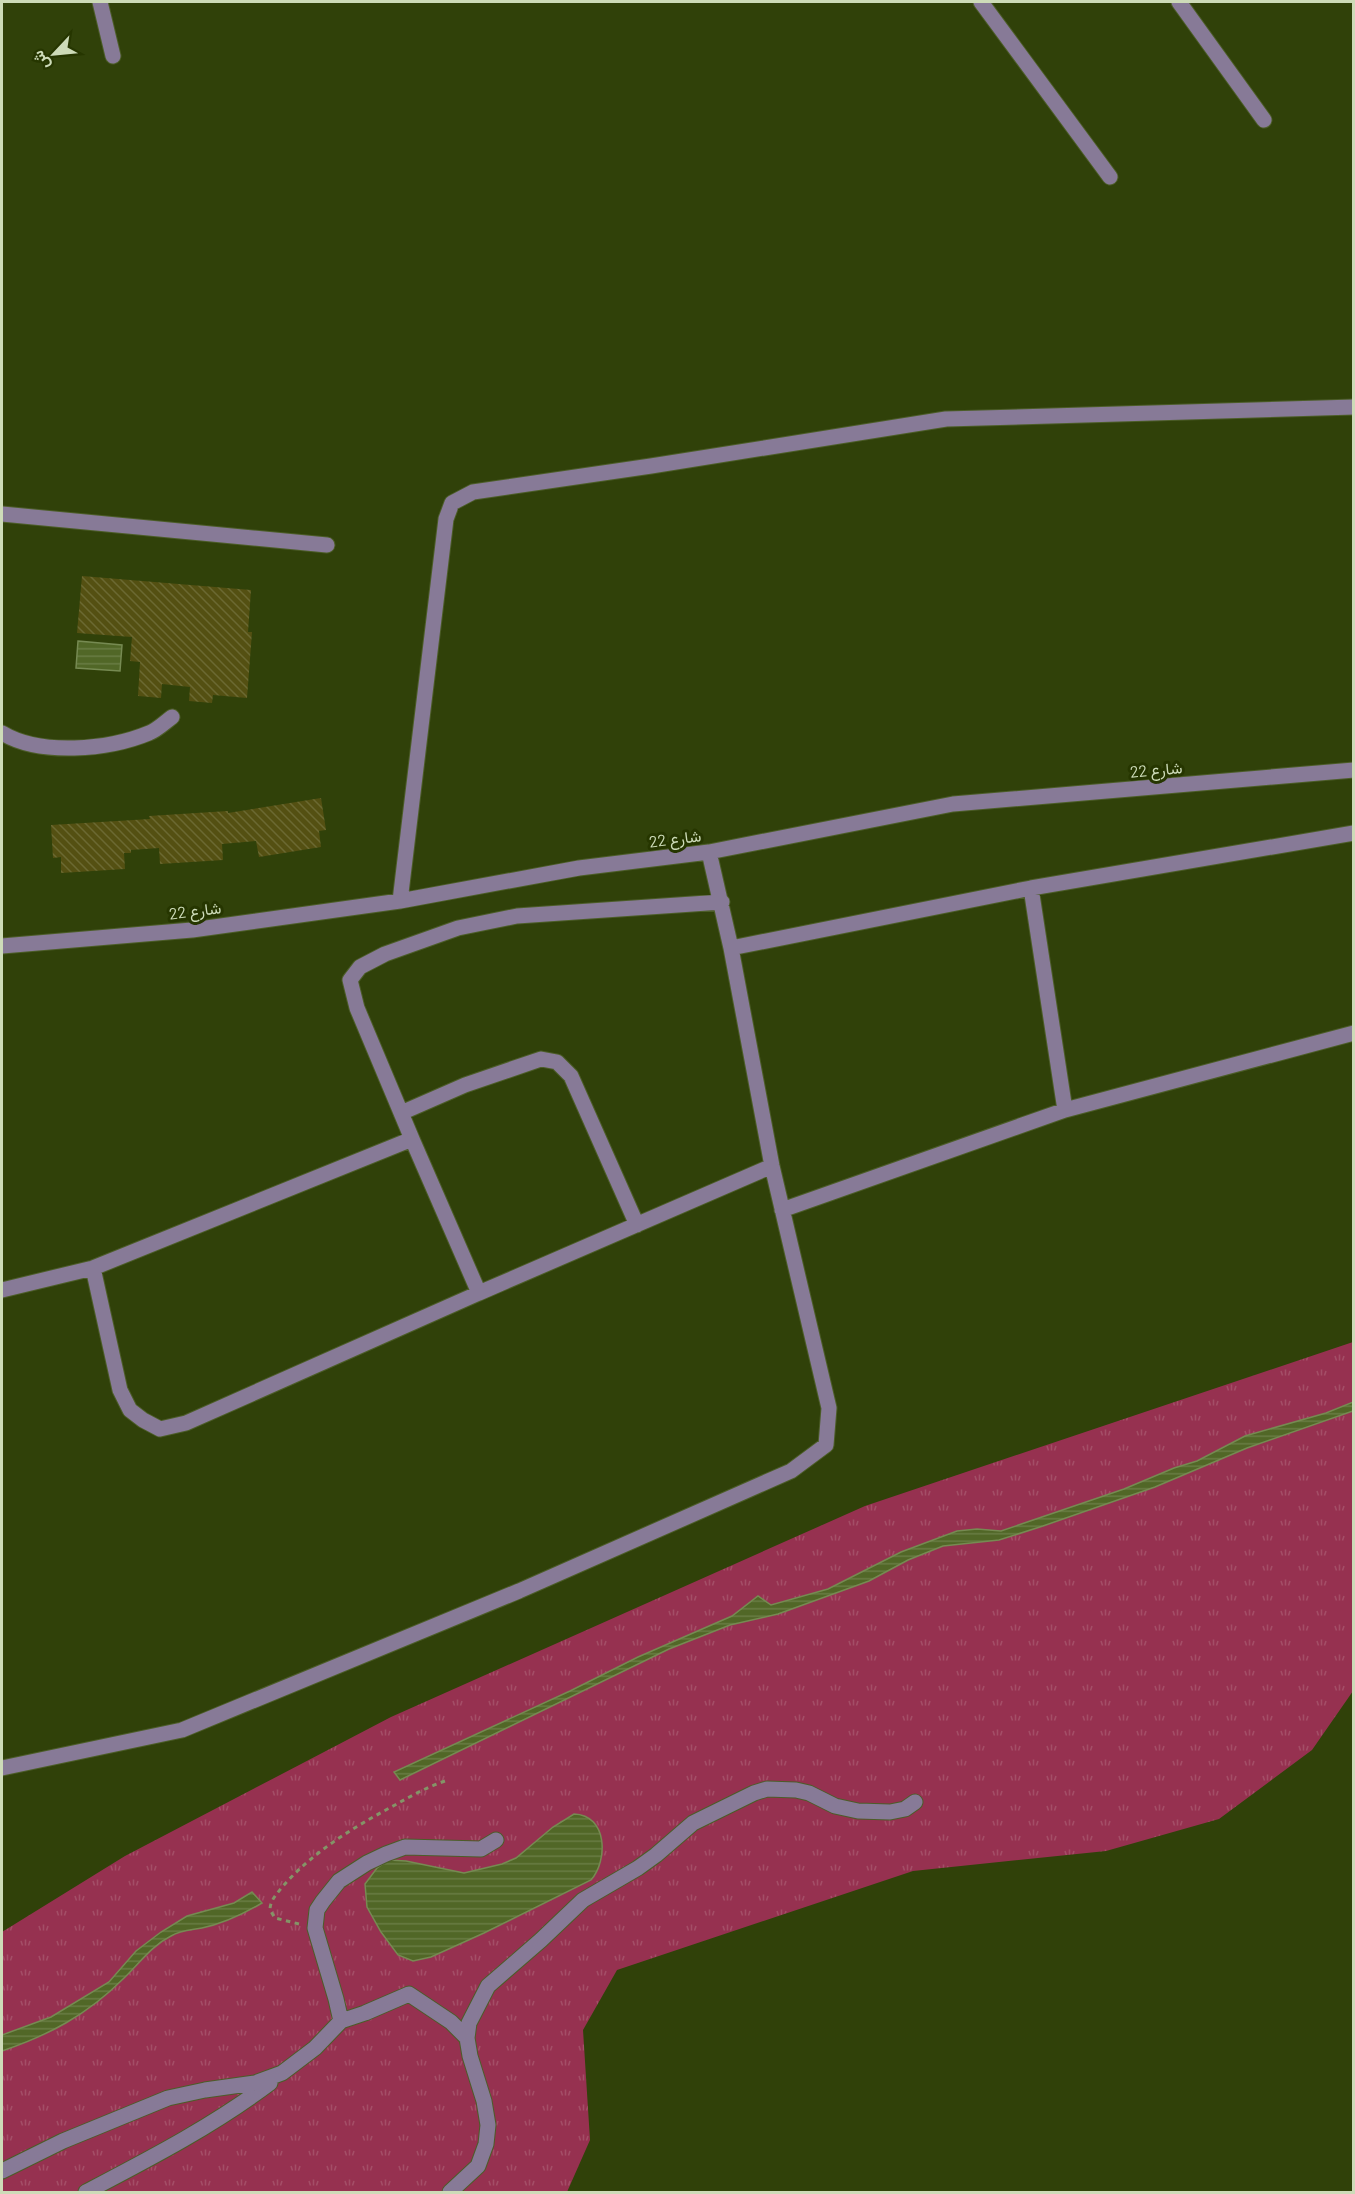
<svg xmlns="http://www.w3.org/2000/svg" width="1355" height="2194" font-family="Barlow,Vazirmatn,sans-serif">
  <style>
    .grass { fill: url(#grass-tufts) }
    .water { fill: url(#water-rules); stroke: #768a52; stroke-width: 1.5 }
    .building { fill: url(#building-back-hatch) }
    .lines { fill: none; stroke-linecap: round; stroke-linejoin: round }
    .minor-casing { stroke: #4c5d28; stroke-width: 17 }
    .path { stroke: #849467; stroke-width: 3; stroke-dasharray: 4.5 4.5; stroke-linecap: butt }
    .minor { stroke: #877a97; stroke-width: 15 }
    .labels { text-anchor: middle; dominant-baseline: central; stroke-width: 6; stroke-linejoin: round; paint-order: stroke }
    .street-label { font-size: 16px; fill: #cddbb8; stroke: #263600 }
  </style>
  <defs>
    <pattern id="grass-tufts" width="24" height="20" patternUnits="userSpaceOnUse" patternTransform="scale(1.5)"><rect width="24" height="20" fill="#963150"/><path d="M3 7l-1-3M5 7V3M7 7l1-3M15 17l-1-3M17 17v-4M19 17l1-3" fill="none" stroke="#a44e67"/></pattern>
    <pattern id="water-rules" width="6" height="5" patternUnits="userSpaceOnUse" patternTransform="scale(1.5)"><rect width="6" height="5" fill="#516727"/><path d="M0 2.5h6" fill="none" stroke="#697c44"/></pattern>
    <pattern id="building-back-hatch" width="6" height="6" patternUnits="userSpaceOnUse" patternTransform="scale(1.5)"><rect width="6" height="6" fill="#545012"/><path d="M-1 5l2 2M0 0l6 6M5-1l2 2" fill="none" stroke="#6b6932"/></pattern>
  </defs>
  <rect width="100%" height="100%" fill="#304109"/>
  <path class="grass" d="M 1353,1342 L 1353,1691 L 1312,1750 L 1219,1819 L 1106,1851 L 913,1871 L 617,1970 L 583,2030 L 590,2140 L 567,2192 L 2,2192 L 2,1932 L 125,1856 L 391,1717 L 865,1506 Z"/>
  <path class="water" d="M 78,641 L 122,645 L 120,671 L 76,668 Z
    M 1353,1402 L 1353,1411 L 1247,1448 L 1155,1487 L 1043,1526 L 999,1540 L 943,1546 L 908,1560 L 869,1581 L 778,1614 L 730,1625 L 669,1649 L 400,1780 L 394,1772 L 570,1691 L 638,1657 L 732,1616 L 758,1596 L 771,1605 L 828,1589 L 901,1552 L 957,1531 L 977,1529 L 1001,1531 L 1124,1489 L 1174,1468 L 1197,1461 L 1245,1436 L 1326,1413 Z
    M 574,1814 C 608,1815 608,1861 591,1880 L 484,1933 L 431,1957 L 413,1961 L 398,1955 L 381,1932 L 367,1907 L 365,1884 L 377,1868 L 389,1860 L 406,1861 L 464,1873 L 502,1864 L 516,1858 L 553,1827 Z
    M 252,1892 L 262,1903 C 245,1913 222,1924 202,1928 C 192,1930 181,1930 171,1936 C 151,1946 139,1964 123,1979 C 87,2015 49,2035 2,2051 L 2,2035 L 51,2017 L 109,1982 L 136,1951 L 161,1932 L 187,1916 L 234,1903 Z"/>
  <path class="building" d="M 82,576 L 251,590 L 248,632 L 252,632 L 247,698 L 213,695 L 212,703 L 189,701 L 190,687 L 162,684 L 161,698 L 138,696 L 140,662 L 130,661 L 132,637 L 77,633 Z
    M 321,798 L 326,830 L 319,831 L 321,847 L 259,857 L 256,841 L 222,844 L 223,860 L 160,864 L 159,848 L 131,850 L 131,853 L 124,853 L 125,869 L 61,873 L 61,857 L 53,858 L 51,825 L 150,819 L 149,816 L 228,811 L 228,813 Z"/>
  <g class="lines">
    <g class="minor-casing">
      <path id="minor" d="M 100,2 L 113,56
        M 981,2 L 1110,177
        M 1179,2 L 1264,120
        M 2,514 L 327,545
        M 2,733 C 40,756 108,750 149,733 C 157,730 164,723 172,717
        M 1031,888 L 1065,1110
        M 400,901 L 446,519 L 452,503 L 473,492 L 651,466 L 946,419 L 1354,407
        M 2,946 L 192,930 L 400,901 L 579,868 L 709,852 L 953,804 L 1354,770
        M 731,948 L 1031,888 L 1354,833
        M 401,1113 L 465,1085 L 541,1059 L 557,1062 L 571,1076 L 637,1225
        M 412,1139 L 357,1008 L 350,980 L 360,967 L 385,954 L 458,928 L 517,916 L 722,902
        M 782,1210 L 1065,1110 L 1354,1033
        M 93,1268 L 120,1390 L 130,1410 L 143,1420 L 160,1429 L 186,1423 L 479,1293
        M 2,1290 L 93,1268 L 412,1139 L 479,1293 L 772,1166
        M 2,1768 L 182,1730 L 519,1591 L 791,1471 L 826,1445 L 829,1408 L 772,1166 L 731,948 L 709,852
        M 341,2021 L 365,2013 L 409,1994 L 451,2022 L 467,2038
        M 2,2171 L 63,2141 L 168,2098 L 205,2090 L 255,2083 L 282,2073 L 315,2048 L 341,2021 L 336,1999 L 315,1928 L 317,1910 L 323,1901 L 339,1881 L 367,1863 L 386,1854 L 405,1847 L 481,1849 L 496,1840
        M 86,2192 C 149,2159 213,2126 270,2083
        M 450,2192 L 478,2166 L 486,2144 L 488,2125 L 484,2101 L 470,2056 L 467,2038 L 469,2023 L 488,1986 L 541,1940 L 583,1900 L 638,1868 L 656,1855 L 693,1823 L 754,1793 L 767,1789 L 796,1790 L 809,1793 L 835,1806 L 858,1811 L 890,1812 L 905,1809 L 915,1802"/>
    </g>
    <path class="path" d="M 299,1924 L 275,1918 L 270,1910 C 270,1900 277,1894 283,1886 C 314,1851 354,1827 395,1805 C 411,1796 427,1787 445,1781"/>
    <use href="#minor" class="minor"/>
  </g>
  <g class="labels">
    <g class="street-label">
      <text transform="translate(1156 769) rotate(-5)">شارع 22</text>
      <text transform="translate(675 838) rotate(-7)">شارع 22</text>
      <text transform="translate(195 910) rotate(-7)">شارع 22</text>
    </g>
  </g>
  <rect width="1355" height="2194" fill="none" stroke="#cddbb8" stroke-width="6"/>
  <g transform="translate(54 54) rotate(244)" stroke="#263600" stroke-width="4.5" paint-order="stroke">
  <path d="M0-4.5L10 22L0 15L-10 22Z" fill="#cddbb8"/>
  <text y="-9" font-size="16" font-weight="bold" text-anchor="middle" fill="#cddbb8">ش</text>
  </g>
</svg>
